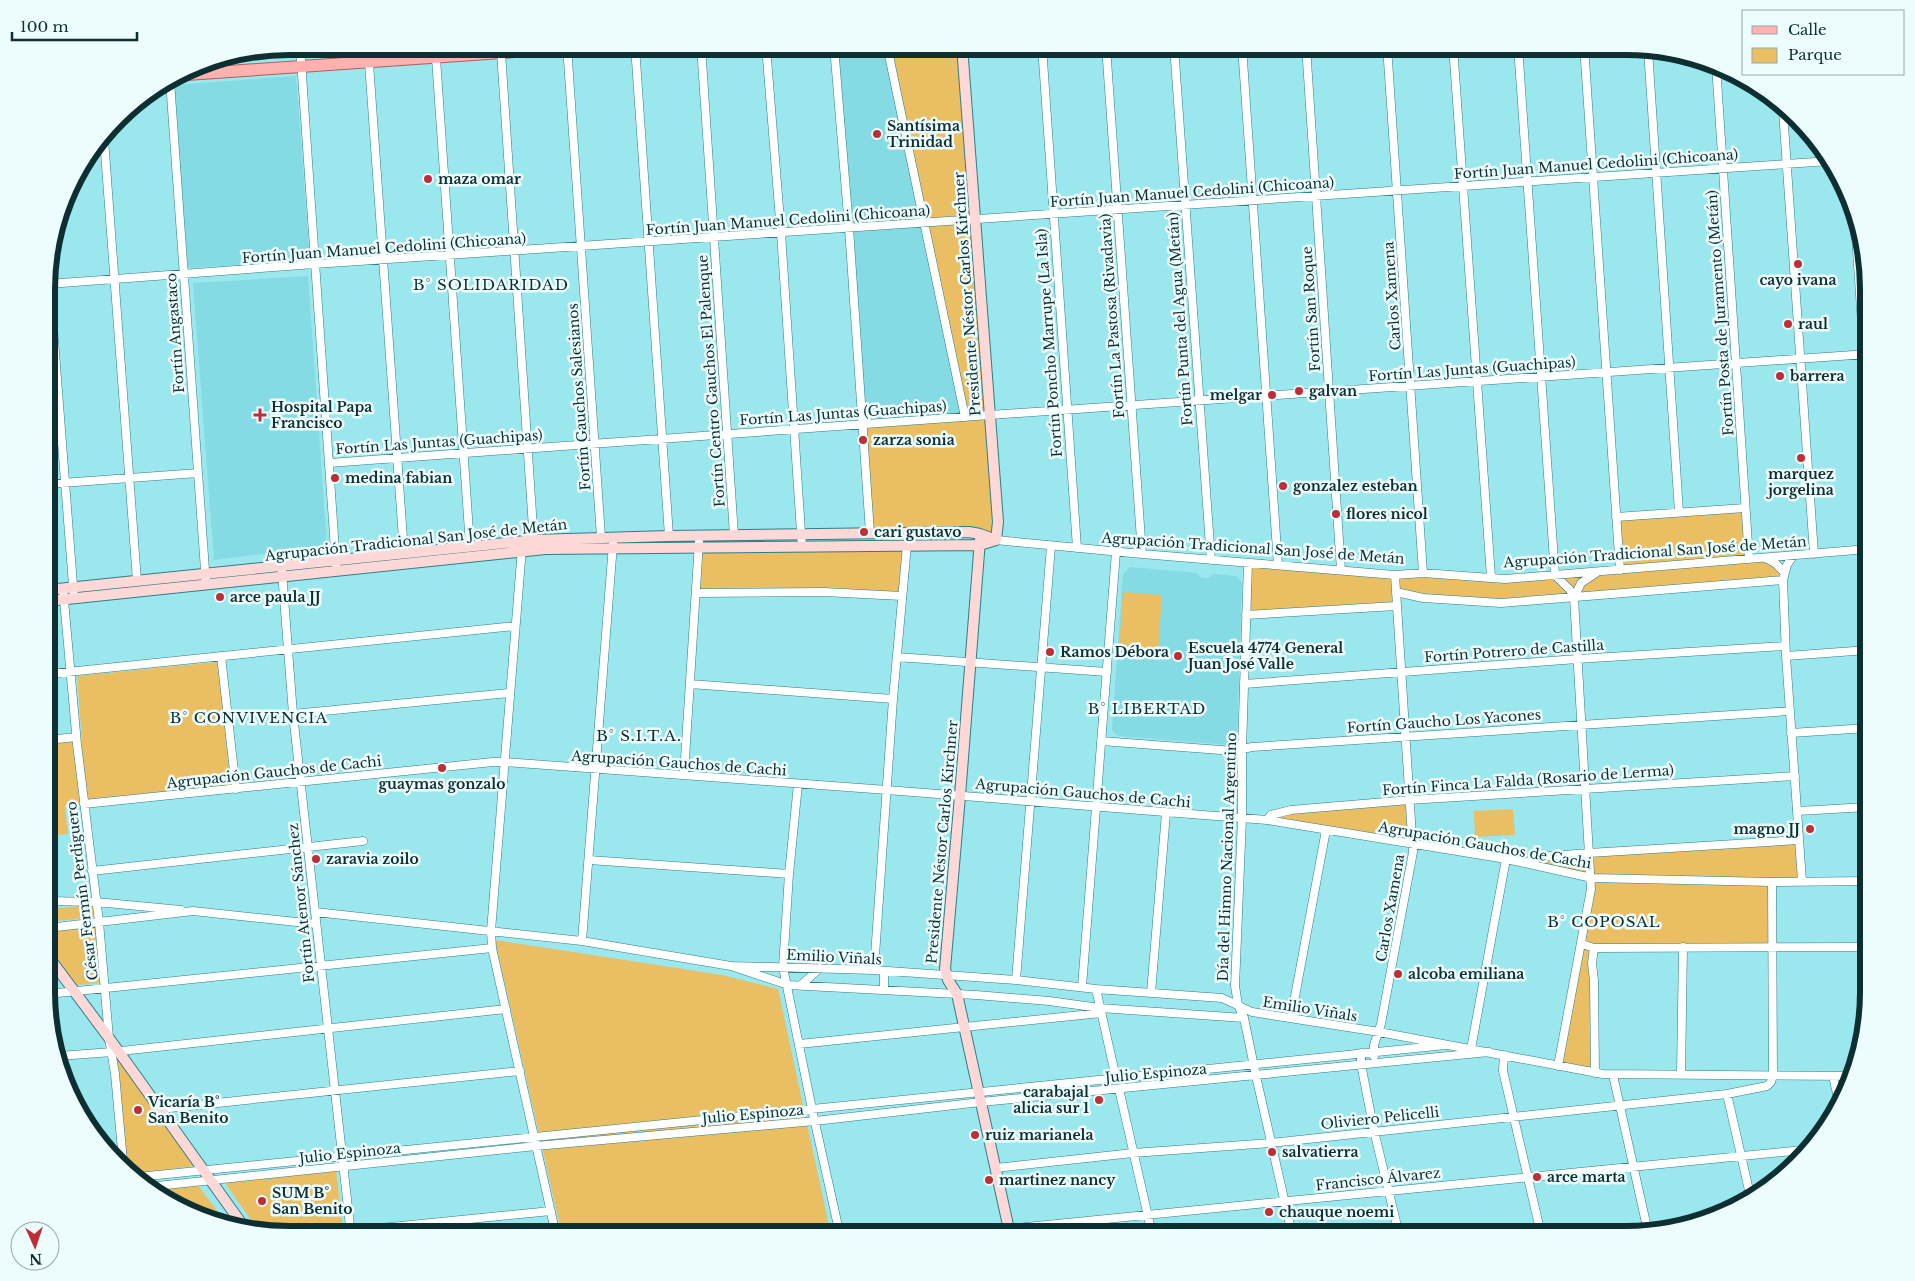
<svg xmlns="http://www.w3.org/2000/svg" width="1915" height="1281" font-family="'Libre Baskerville',serif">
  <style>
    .built { fill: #84dbe3 }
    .green { fill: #eabe63 }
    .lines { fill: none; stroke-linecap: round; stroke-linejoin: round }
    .street-casing { stroke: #2e7e85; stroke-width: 9 }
    .secondary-casing { stroke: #2e7e85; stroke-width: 12 }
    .primary-casing { stroke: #a96261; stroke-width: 13 }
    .street { stroke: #fff; stroke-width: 8 }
    .secondary { stroke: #fed8d7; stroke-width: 10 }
    .primary { stroke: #feb1af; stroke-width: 11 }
    .poi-dot { fill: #be2e36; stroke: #edfcfd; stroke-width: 2 }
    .labels { text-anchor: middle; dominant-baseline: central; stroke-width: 5; stroke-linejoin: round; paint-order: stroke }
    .poi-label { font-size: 14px; font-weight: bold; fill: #0e2f32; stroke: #edfcfd; text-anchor: start }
    .street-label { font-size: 14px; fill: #0e2f32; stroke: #edfcfd }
    .neighbourhood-label { font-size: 15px; letter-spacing: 1px; fill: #0e2f32; stroke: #edfcfd }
    .rim { fill: none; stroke: #0e2f32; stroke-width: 6 }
  </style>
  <rect width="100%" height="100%" fill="#9ae7ee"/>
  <path class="built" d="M 835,46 L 886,46 L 965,417 L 861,426 Z
    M 296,76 L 310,261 L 188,268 L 174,85 Z
    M 308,276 L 327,546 L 214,560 L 193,283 Z
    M 1130,567 L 1197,573 L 1200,577 L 1205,578 L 1209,578 L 1213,574 L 1236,576 L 1242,582 L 1237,739 L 1230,745 L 1118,736 L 1112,730 L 1123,574 Z"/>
  <path class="green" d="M 888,46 L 960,46 L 972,217 L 925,220 Z
    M 973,222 L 987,412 L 967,414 L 927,226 Z
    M 990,415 L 998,522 L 993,535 L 870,533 L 861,426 Z
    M 1743,509 L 1747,558 L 1622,568 L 1618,519 Z
    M 907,545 L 902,596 L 697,593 L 699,548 Z
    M 1765,558 L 1784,572 L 1783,580 L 1501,603 L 1396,592 L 1396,606 L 1246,615 L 1248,563 L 1505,579 Z
    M 1123,592 L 1162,595 L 1158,653 L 1119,650 Z
    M 218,662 L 231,787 L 65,805 L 68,834 L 48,836 L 48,744 L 82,740 L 77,676 Z
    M 1409,800 L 1413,843 L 1267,820 L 1278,812 Z
    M 1513,809 L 1515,835 L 1475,837 L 1474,811 Z
    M 1799,840 L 1802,881 L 1772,882 L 1772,946 L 1594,948 L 1595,1073 L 1558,1066 L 1592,878 L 1525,863 L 1539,857 Z
    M 94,905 L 95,917 L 48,922 L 48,909 Z
    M 98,924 L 103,983 L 76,985 L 48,945 L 48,930 Z
    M 495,940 L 722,975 L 778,989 L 831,1235 L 562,1235 Z
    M 116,1056 L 194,1166 L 135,1174 L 127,1164 Z
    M 336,1171 L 344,1235 L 289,1235 L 258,1230 L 225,1183 Z
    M 197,1184 L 227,1224 L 211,1222 L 154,1194 L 150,1190 Z"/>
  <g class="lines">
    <g class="street-casing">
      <path id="street" d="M 300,46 L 336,565
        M 567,46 L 601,537
        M 635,46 L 669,536
        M 701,46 L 734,535
        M 766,46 L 781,233 L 802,547
        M 834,46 L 849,228 L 870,533
        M 887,46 L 965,417
        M 1042,46 L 1077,548
        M 1106,46 L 1142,554
        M 1174,46 L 1211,560
        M 1242,46 L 1278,565
        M 1306,46 L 1341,570
        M 1387,46 L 1423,573
        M 1453,46 L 1491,577
        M 1518,46 L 1555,575 L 1570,590 L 1574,598
        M 1584,46 L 1620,570
        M 1648,50 L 1679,512
        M 501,52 L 534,543
        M 436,58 L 470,546
        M 369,63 L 404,553
        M 1716,65 L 1749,559
        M 170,81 L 206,584
        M 1783,111 L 1814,554
        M 104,139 L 137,581
        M 1856,235 L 1868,413
        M 48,262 L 74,598
        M 48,284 L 315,264 L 1830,161
        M 329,463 L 990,415 L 1868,354
        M 48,484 L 198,473
        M 1616,517 L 1745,508
        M 996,540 L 1142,554 L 1395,575 L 1423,573 L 1505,579 L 1868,549
        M 522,548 L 491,931 L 492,948 L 556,1235
        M 1793,556 L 1787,565 L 1783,580 L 1786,656 L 1802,881
        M 1765,558 L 1775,563 L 1784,572
        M 1248,563 L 1242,749 L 1242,818 L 1235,986 L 1238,1005 L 1244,1018 L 1256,1076 L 1292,1234
        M 282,572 L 293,714 L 351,1235
        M 63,589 L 77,744 L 99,922 L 109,1038 L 115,1074 L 123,1161
        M 1396,592 L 1423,598 L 1501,603 L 1783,580
        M 697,593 L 824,592 L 902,596
        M 1246,615 L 1396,606
        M 221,656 L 236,789
        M 1786,656 L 1868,650
        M 897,657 L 1107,672
        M 48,674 L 515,626
        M 690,684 L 893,699
        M 1244,684 L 1577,659 L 1785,646
        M 293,714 L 509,693
        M 1791,733 L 1868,728
        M 48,740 L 76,737
        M 1101,741 L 1234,751 L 1252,747 L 1790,711
        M 684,774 L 699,542
        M 798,784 L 789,874 L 783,967 L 812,1109 L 840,1235
        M 84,804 L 493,762 L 504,762 L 887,790 L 1267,820 L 1506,859 L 1592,878 L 1772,882 L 1868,881
        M 1798,811 L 1868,807
        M 1267,820 L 1271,815 L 1291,810 L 1409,800 L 1795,776
        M 589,860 L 789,874
        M 1525,863 L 1539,857 L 1589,853 L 1799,840
        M 92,871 L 363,841
        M 48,901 L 96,902 L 181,910
        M 315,912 L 582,941 L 731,966 L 788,985 L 976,995 L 1049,1001 L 1100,1008 L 1244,1018
        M 48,928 L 193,911 L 316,924
        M 582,941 L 613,544
        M 1582,944 L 1594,948 L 1868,947
        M 1594,948 L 1592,963 L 1594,981 L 1595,1073
        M 731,966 L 874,970 L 1016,980 L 1096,989 L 1222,998 L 1252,1012 L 1379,1032 L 1603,1074 L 1853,1076
        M 874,970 L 893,699 L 907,545
        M 1016,980 L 1051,546
        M 800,986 L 820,968
        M 1082,987 L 1116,552
        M 1096,989 L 1116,1078
        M 884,990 L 884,972
        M 1151,993 L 1166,813
        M 48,994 L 492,948
        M 1291,1018 L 1326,830
        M 1865,1024 L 1866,947
        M 799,1044 L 1101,1013
        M 1471,1049 L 1506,859
        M 1361,1053 L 1361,1064 L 1374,1131 L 1399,1234
        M 1504,1055 L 1503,1071 L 1541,1234
        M 59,1056 L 112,1052 L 506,1009
        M 1374,1056 L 1374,1045 L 1381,1024 L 1413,852 L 1395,575
        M 1558,1066 L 1591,889 L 1574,598 L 1581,583 L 1596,573
        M 1681,1074 L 1683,947
        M 1613,1075 L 1648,1232
        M 1833,1076 L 1839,1103
        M 1119,1089 L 1152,1234
        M 1727,1094 L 1751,1199
        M 160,1109 L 520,1071
        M 996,1168 L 1133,1153 L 1271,1143 L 1727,1094 L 1767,1086 L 1771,1082 L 1773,1075 L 1772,882
        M 138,1177 L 1446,1045
        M 147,1187 L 536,1146 L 815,1121 L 981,1102 L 1489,1052
        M 351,1231 L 551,1211
        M 955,1234 L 1803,1150
        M 1607,1234 L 1659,1229"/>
    </g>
    <g class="secondary-casing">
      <path id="secondary" d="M 962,46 L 998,522 L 996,540
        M 980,540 L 960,796 L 945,969 L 948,980 L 957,994 L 1010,1234
        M 48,590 L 534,540 L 669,536 L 969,532 L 980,534 L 996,540
        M 48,601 L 545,549 L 980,545 L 996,540
        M 48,956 L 109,1038 L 244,1227"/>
    </g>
    <g class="primary-casing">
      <path id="primary" d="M 179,75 L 595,46"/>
    </g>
    <use href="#street" class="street"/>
    <use href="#secondary" class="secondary"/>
    <use href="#primary" class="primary"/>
  </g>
  <g class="poi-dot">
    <circle cx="877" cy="134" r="5"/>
    <circle cx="428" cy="179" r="5"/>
    <circle cx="1798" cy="264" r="5"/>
    <circle cx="1788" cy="324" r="5"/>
    <circle cx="1780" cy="376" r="5"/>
    <circle cx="1299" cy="391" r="5"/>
    <circle cx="1272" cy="395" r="5"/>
    <path d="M257.5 407.5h5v5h5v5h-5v5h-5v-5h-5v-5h5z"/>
    <circle cx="863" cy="440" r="5"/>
    <circle cx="1801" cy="458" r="5"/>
    <circle cx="335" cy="478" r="5"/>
    <circle cx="1283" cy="486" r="5"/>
    <circle cx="1336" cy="514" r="5"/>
    <circle cx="864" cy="532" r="5"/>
    <circle cx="220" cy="597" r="5"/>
    <circle cx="1050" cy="652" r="5"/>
    <circle cx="1178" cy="656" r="5"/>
    <circle cx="442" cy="768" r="5"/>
    <circle cx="1810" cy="829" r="5"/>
    <circle cx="316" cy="859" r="5"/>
    <circle cx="1398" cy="974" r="5"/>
    <circle cx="1099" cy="1100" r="5"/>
    <circle cx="138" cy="1110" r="5"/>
    <circle cx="975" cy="1135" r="5"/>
    <circle cx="1272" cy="1152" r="5"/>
    <circle cx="1537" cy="1177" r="5"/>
    <circle cx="989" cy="1180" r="5"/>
    <circle cx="262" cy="1201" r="5"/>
    <circle cx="1269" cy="1212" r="5"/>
  </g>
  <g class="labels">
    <g class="poi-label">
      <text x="887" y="126">Santísima<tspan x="887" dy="16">Trinidad</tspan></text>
      <text x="438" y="179">maza omar</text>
      <text x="1798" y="280" text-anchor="middle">cayo ivana</text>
      <text x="1798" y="324">raul</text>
      <text x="1790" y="376">barrera</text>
      <text x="1309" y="391">galvan</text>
      <text x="1262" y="395" text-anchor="end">melgar</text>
      <text x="271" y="407">Hospital Papa<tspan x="271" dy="16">Francisco</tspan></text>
      <text x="873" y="440">zarza sonia</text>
      <text x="1801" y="474" text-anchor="middle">marquez<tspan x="1801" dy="16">jorgelina</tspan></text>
      <text x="345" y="478">medina fabian</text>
      <text x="1293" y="486">gonzalez esteban</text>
      <text x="1346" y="514">flores nicol</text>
      <text x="874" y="532">cari gustavo</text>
      <text x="230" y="597">arce paula JJ</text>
      <text x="1188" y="648">Escuela 4774 General<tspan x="1188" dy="16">Juan José Valle</tspan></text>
      <text x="1060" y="652">Ramos Débora</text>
      <text x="442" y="784" text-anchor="middle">guaymas gonzalo</text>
      <text x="1800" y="829" text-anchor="end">magno JJ</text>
      <text x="326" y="859">zaravia zoilo</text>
      <text x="1408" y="974">alcoba emiliana</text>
      <text x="1089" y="1092" text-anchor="end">carabajal<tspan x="1089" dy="16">alicia sur 1</tspan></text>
      <text x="148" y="1102">Vicaría B°<tspan x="148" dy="16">San Benito</tspan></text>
      <text x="985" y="1135">ruiz marianela</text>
      <text x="1282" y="1152">salvatierra</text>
      <text x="1547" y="1177">arce marta</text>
      <text x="999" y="1180">martinez nancy</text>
      <text x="272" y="1193">SUM B°<tspan x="272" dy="16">San Benito</tspan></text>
      <text x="1279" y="1212">chauque noemi</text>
    </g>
    <g class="street-label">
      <text transform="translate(1596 164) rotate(-4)">Fortín Juan Manuel Cedolini (Chicoana)</text>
      <text transform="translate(1192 192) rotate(-4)">Fortín Juan Manuel Cedolini (Chicoana)</text>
      <text transform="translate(788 220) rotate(-4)">Fortín Juan Manuel Cedolini (Chicoana)</text>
      <text transform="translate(384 248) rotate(-4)">Fortín Juan Manuel Cedolini (Chicoana)</text>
      <text transform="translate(967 294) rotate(-94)">Presidente Néstor Carlos Kirchner</text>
      <text transform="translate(1392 296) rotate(-94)">Carlos Xamena</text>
      <text transform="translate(1311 309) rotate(-94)">Fortín San Roque</text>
      <text transform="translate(1720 313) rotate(-94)">Fortín Posta de Juramento (Metán)</text>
      <text transform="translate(1112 316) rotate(-94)">Fortín La Pastosa (Rivadavia)</text>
      <text transform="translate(1180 319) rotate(-94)">Fortín Punta del Agua (Metán)</text>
      <text transform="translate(175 333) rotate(-94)">Fortín Angastaco</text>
      <text transform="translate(1049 343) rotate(-94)">Fortín Poncho Marrupe (La Isla)</text>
      <text transform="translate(1472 369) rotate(-4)">Fortín Las Juntas (Guachipas)</text>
      <text transform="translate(711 381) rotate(-94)">Fortín Centro Gauchos El Palenque</text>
      <text transform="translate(579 397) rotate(-94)">Fortín Gauchos Salesianos</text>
      <text transform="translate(843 413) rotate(-4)">Fortín Las Juntas (Guachipas)</text>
      <text transform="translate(439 442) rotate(-4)">Fortín Las Juntas (Guachipas)</text>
      <text transform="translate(416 540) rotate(-6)">Agrupación Tradicional San José de Metán</text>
      <text transform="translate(1253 548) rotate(4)">Agrupación Tradicional San José de Metán</text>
      <text transform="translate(1655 552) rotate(-4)">Agrupación Tradicional San José de Metán</text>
      <text transform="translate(1514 651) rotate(-4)">Fortín Potrero de Castilla</text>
      <text transform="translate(1444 721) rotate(-4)">Fortín Gaucho Los Yacones</text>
      <text transform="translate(679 763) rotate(4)">Agrupación Gauchos de Cachi</text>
      <text transform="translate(274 772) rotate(-6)">Agrupación Gauchos de Cachi</text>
      <text transform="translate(1528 780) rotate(-4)">Fortín Finca La Falda (Rosario de Lerma)</text>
      <text transform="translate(1083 793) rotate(5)">Agrupación Gauchos de Cachi</text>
      <text transform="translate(942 842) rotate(-85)">Presidente Néstor Carlos Kirchner</text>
      <text transform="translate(1485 845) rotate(10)">Agrupación Gauchos de Cachi</text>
      <text transform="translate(1227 857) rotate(-88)">Día del Himno Nacional Argentino</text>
      <text transform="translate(82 891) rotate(-97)">César Fermín Perdiguero</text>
      <text transform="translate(301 903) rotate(-96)">Fortín Atenor Sánchez</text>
      <text transform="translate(1390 908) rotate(-80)">Carlos Xamena</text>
      <text transform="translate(834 957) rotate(3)">Emilio Viñals</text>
      <text transform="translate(1310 1009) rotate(9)">Emilio Viñals</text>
      <text transform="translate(1156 1073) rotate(-5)">Julio Espinoza</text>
      <text transform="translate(753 1114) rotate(-5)">Julio Espinoza</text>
      <text transform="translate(1380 1118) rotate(-6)">Oliviero Pelicelli</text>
      <text transform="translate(350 1153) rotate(-6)">Julio Espinoza</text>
      <text transform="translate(1378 1179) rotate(-6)">Francisco Álvarez</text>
    </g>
    <g class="neighbourhood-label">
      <text x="491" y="284">B° SOLIDARIDAD</text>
      <text x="1147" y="708">B° LIBERTAD</text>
      <text x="249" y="717">B° CONVIVENCIA</text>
      <text x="639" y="735">B° S.I.T.A.</text>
      <text x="1604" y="921">B° COPOSAL</text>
    </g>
  </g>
  <path d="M0 0H1915V1281H0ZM289 55H1626A234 234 0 0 1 1860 289V992A234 234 0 0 1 1626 1226H289A234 234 0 0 1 55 992V289A234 234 0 0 1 289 55Z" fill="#edfcfd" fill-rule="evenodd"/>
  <path class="rim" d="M289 55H1626A234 234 0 0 1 1860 289V992A234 234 0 0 1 1626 1226H289A234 234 0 0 1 55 992V289A234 234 0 0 1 289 55Z"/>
  <rect x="1742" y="10" width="162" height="65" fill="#edfcfd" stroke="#94aaac"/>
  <rect x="1752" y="26" width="25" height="8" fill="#feb1af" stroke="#94aaac"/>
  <text x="1788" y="35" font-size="15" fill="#0e2f32">Calle</text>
  <rect x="1752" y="48" width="25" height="15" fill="#eabe63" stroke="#94aaac"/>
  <text x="1788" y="60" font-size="15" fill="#0e2f32">Parque</text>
  <g transform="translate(35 1246) rotate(177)"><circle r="24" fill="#edfcfd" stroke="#94aaac"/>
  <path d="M0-4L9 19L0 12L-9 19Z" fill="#be2e36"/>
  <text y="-8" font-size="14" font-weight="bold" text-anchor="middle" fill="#0e2f32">N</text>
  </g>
  <path d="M12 32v8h125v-8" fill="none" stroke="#0e2f32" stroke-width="2.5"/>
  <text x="20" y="32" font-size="15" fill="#0e2f32" stroke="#edfcfd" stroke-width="4" paint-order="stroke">100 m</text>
</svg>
